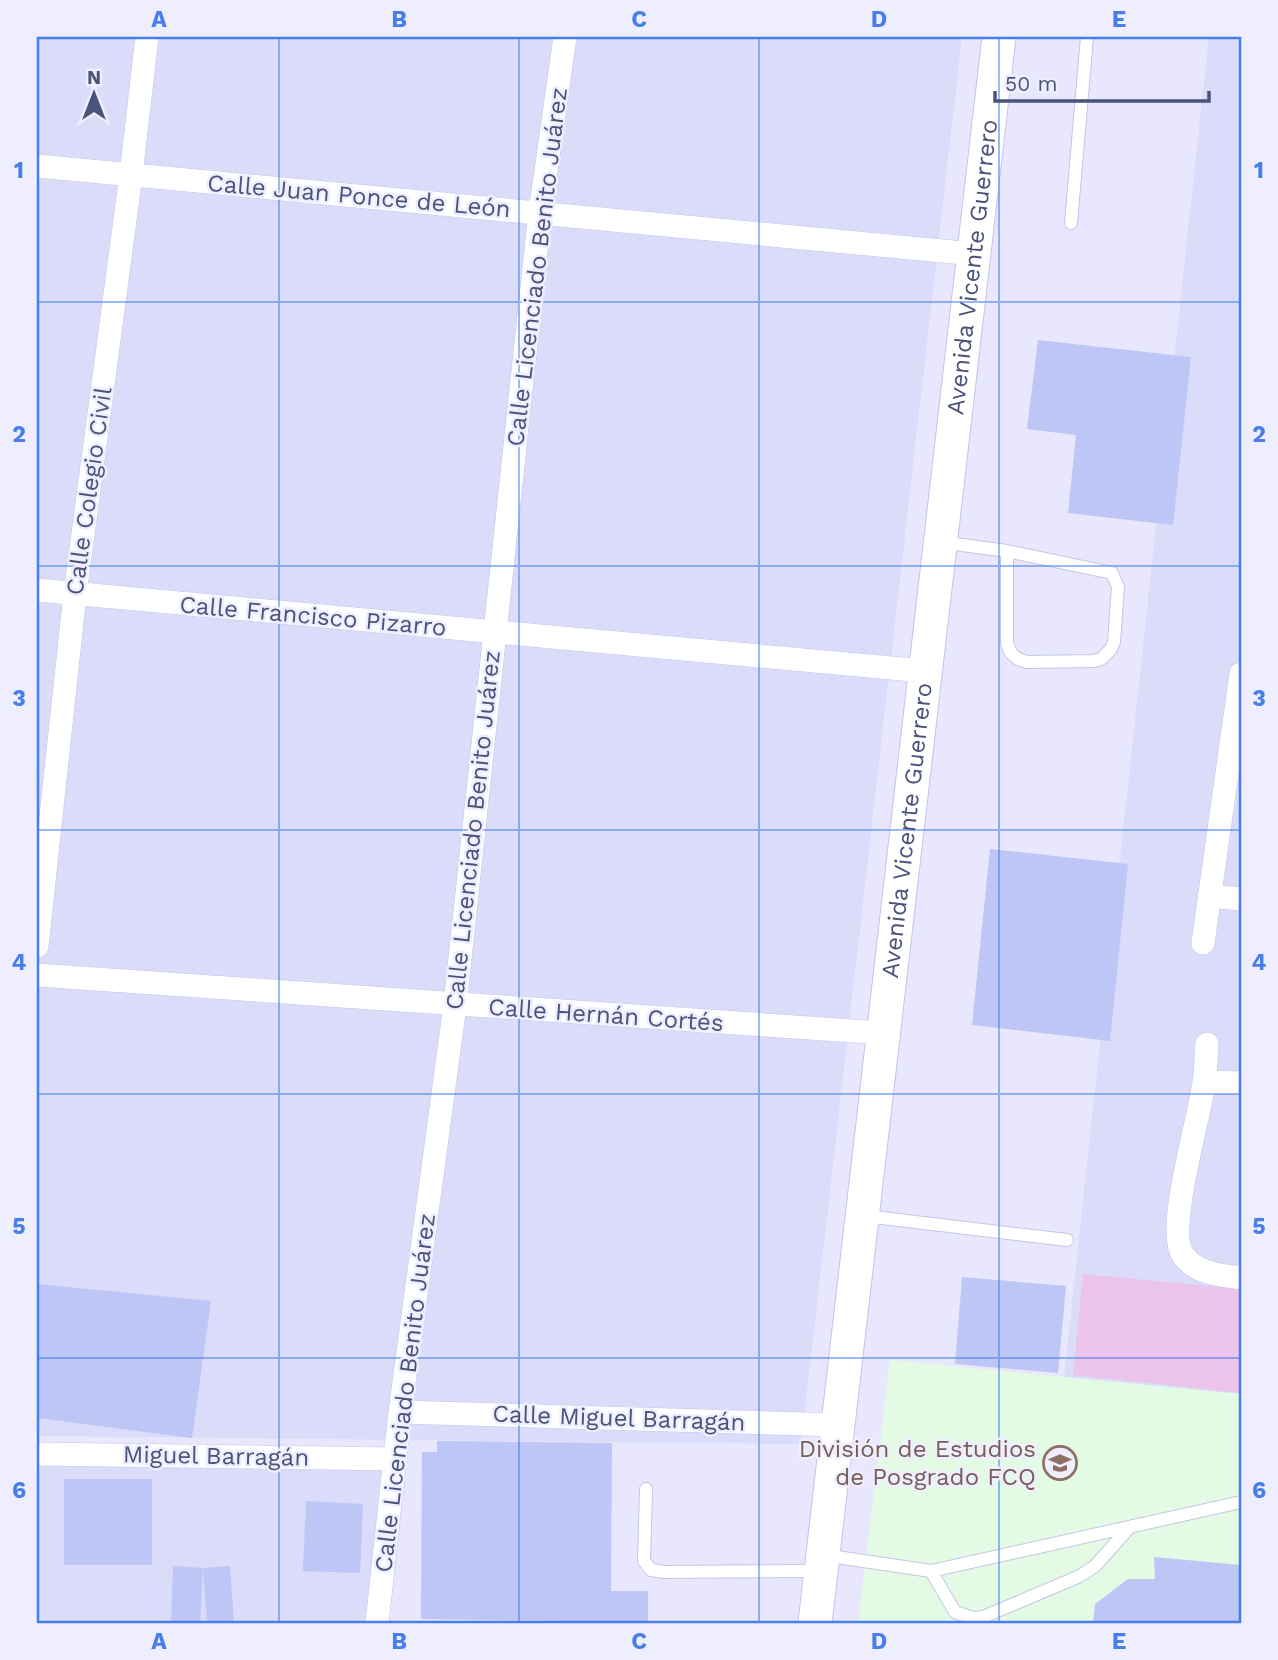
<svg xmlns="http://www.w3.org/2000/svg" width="1278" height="1660" font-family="'Work Sans',sans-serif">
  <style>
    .residential { fill: #dbdbfa }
    .education { fill: #e3fae5 }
    .green { fill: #ecc4eb }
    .building { fill: #bdc6f4 }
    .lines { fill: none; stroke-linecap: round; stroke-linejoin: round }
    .lane-casing { stroke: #c3c7e6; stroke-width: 14 }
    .street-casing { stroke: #c3c7e6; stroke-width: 24 }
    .secondary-casing { stroke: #c1c5ea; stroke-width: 35 }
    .lane { stroke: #fff; stroke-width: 12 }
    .street { stroke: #fff; stroke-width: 23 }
    .secondary { stroke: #fff; stroke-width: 33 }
    .grid { fill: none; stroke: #477eec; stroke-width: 2; stroke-opacity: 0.55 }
    .labels { text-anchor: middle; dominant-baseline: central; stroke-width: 5; stroke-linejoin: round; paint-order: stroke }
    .street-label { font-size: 24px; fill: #4a5379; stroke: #efeeff }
    .education-label { font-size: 24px; fill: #785e54; stroke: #efeeff; text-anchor: end }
    .neatline { fill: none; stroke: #477eec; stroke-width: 2.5 }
    .grid-label { font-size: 23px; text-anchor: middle; font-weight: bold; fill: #477eec }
  </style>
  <rect width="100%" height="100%" fill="#e8e7fd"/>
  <path class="residential" d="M 37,37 L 962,37 L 801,1444 L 37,1436 Z
    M 1209,37 L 1241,37 L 1241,1394 L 1064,1377 Z
    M 37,1460 L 407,1465 L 389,1623 L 37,1623 Z"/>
  <path class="education" d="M 890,1360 L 1241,1394 L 1241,1623 L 858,1623 Z"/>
  <path class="green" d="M 1083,1274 L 1241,1289 L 1241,1393 L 1073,1375 Z"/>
  <path class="building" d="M 1038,340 L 1191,357 L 1173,525 L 1068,513 L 1076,435 L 1027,429 Z
    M 990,849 L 1128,864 L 1110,1041 L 972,1025 Z
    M 962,1277 L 1066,1286 L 1058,1373 L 955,1364 Z
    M 37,1284 L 211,1301 L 192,1438 L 37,1418 Z
    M 437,1441 L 612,1443 L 611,1591 L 648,1591 L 648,1622 L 421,1619 L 422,1452 L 437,1452 Z
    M 64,1479 L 152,1479 L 152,1565 L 64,1565 Z
    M 306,1501 L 363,1504 L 360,1573 L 303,1571 Z
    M 1154,1557 L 1241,1565 L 1241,1623 L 1093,1623 L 1095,1604 L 1128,1579 L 1155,1579 Z
    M 173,1566 L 203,1568 L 230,1566 L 234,1623 L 207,1623 L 203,1568 L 200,1623 L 171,1623 Z"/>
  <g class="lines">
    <g class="lane-casing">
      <path id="lane" d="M 1071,223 L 1087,37
        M 940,542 L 1007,551 L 1112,573 L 1118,587 L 1114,642 L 1111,649 L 1101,659 L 1094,661 L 1027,662 L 1018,659 L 1011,653 L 1007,644 L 1007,551
        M 865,1216 L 1067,1240
        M 646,1489 L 644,1561 L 651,1570 L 664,1572 L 818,1571
        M 823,1555 L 931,1571 L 1241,1502
        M 931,1571 L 955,1612 L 973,1618 L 983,1617 L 1080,1576 L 1095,1566 L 1130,1527"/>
    </g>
    <g class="street-casing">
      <path id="street" d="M 37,166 L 974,254
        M 37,590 L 924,671
        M 1209,896 L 1241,899
        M 1203,943 L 1241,674
        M 37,946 L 75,594 L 131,175 L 147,37
        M 37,975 L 882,1033
        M 1207,1044 C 1206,1057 1206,1069 1204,1082 C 1200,1117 1165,1230 1183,1255 C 1196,1274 1221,1275 1241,1278
        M 1204,1082 L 1241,1083
        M 400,1412 L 838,1425
        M 37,1454 L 396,1459
        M 377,1623 L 400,1412 L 455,1005 L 540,213 L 565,37"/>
    </g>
    <g class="secondary-casing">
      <g id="secondary">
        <path id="s1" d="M 815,1623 L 999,37"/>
      </g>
    </g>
    <use href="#lane" class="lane"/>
    <use href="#street" class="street"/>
    <use href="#secondary" class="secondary"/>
  </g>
  <path class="grid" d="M 279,37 L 279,1623M 519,37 L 519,1623M 759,37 L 759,1623M 999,37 L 999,1623M 37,302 L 1241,302M 37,566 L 1241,566M 37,830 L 1241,830M 37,1094 L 1241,1094M 37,1358 L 1241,1358"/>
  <defs>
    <g id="university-ring" transform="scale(1.75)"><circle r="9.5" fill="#efeeff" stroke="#8d6e63" stroke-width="1.5"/><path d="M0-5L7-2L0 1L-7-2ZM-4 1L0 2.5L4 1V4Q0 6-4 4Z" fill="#8d6e63"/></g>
  </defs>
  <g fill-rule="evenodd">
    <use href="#university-ring" x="1060" y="1463"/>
  </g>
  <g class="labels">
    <g class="street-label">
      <text transform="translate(359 196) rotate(5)">Calle Juan Ponce de León</text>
      <text transform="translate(537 267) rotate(-83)">Calle Licenciado Benito Juárez</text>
      <text stroke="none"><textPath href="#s1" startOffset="1365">Avenida Vicente Guerrero</textPath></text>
      <text transform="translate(89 491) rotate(-82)">Calle Colegio Civil</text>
      <text transform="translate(313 616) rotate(5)">Calle Francisco Pizarro</text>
      <text transform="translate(473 830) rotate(-84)">Calle Licenciado Benito Juárez</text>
      <text stroke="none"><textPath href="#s1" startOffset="798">Avenida Vicente Guerrero</textPath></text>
      <text transform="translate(606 1015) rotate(4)">Calle Hernán Cortés</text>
      <text transform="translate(405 1393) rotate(-83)">Calle Licenciado Benito Juárez</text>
      <text transform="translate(619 1418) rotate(2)">Calle Miguel Barragán</text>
      <text transform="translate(216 1456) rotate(1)">Miguel Barragán</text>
    </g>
    <g class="education-label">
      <text x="1036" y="1449">División de Estudios<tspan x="1036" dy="28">de Posgrado FCQ</tspan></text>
    </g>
  </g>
  <rect width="1278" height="1660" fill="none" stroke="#efeeff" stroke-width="77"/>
  <g transform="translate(94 94)" stroke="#efeeff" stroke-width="5" paint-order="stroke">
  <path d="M0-5L12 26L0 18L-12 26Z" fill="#4a5379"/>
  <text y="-10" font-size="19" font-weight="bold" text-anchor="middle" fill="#4a5379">N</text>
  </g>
  <path d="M995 91v10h214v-10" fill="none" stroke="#4a5379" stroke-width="3.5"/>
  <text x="1005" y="91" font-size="21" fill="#4a5379" stroke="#efeeff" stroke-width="5" paint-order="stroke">50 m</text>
  <rect x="38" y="38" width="1202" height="1584" class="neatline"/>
  <g class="grid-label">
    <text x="159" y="27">A</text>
    <text x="399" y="27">B</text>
    <text x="639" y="27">C</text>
    <text x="879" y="27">D</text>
    <text x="1119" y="27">E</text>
    <text x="19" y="178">1</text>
    <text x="1259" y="178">1</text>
    <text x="19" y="442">2</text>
    <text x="1259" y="442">2</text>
    <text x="19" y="706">3</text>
    <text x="1259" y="706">3</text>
    <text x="19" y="970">4</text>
    <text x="1259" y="970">4</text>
    <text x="19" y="1234">5</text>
    <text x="1259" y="1234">5</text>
    <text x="19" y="1498">6</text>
    <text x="1259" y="1498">6</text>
    <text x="159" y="1649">A</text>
    <text x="399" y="1649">B</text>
    <text x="639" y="1649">C</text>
    <text x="879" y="1649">D</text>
    <text x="1119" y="1649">E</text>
  </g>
</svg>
